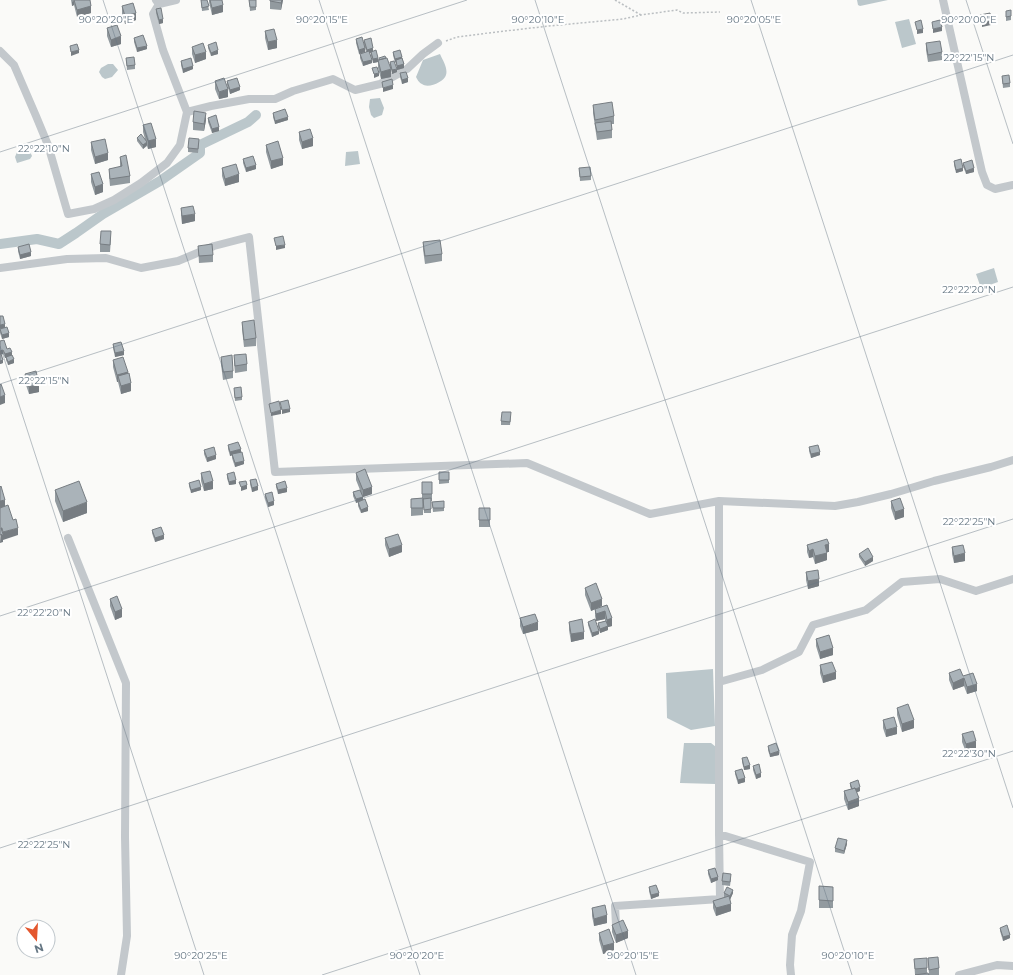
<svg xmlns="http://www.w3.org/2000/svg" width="1013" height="975" font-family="Montserrat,sans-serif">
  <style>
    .water { fill: #bbc7cb }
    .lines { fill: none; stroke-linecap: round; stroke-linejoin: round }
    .canal { stroke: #bbc7cb; stroke-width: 10 }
    .path { stroke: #bbbfc2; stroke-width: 1.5; stroke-dasharray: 2 2; stroke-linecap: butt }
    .street { stroke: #c3c8cc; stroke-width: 8 }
    .wall { fill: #929a9f }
    .shaded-wall { fill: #777d82 }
    .building { fill: #aab3b9; stroke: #777d82 }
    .ticks { fill: none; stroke: #657683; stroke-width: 1; stroke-opacity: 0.45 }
    .ticks-label { font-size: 10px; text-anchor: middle; fill: #657683; stroke: #fff; stroke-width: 4; stroke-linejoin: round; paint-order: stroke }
  </style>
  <rect width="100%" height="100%" fill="#fafaf8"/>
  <path class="water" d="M 857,0 L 888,0 L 860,6 L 858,5 Z
    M 909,19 L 916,44 L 902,48 L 895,22 Z
    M 440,54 C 443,61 448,68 446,75 C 444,82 428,89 422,84 C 419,83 417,79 416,77 L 423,60 Z
    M 108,64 L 113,64 L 118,70 L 112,77 L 105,79 L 102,77 L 99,72 L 101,68 Z
    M 380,98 L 384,108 L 382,115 L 374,118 L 371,115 L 369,107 L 370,99 Z
    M 29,149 L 32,156 L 30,159 L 17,163 L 15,157 L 17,152 Z
    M 358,151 L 360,164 L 345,166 L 346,152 Z
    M 994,268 L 998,282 L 981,288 L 976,274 Z
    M 713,669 L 715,726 L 691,730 L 667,718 L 666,673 Z
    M 684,743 L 711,743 L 716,747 L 715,784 L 680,783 Z"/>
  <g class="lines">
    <path class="canal" d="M 0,244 L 37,239 L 59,244 L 76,233 L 103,214 L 160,181 L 200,153 L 200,145 L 248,122 L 256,115"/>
    <path class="path" d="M 615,0 L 641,15
      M 446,41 L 457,37 L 488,33 L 549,26 L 623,19 L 641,15 L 677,10 L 683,13 L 720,12"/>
    <path class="street" d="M 156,0 L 159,4 L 176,0
      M 943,0 L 982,172 L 987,185 L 995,189 L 1013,185
      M 159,4 L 153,14 L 163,50 L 187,112
      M 0,51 L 14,65 L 36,116 L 48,145 L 68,214 L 94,209 L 114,200 L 141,183 L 167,163 L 180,145 L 187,112 L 211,106 L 249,99 L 275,99 L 293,91 L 333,79 L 355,90 L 380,84 L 407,69 L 423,54 L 438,43
      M 0,268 L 67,259 L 106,258 L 141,268 L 178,261 L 214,246 L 249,237 L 275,472 L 527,463 L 650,514 L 719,501 L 835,506 L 858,502 L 891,494 L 934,481 L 991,467 L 1013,460
      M 719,501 L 719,834 L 810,862 L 801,911 L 792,935 L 790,965 L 791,975
      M 68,538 L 126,683 L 125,837 L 127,936 L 121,975
      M 719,682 L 762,670 L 799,652 L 813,625 L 866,610 L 902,582 L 940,579 L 976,591 L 1013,579
      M 616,925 L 615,906 L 720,899 L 719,834
      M 959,975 L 997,965 L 1013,966"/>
  </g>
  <path class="wall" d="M 71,0 L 90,0 L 91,13 L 77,17 L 74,5 L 72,6 Z
    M 201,0 L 207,0 L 209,10 L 202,11 Z
    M 209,0 L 222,0 L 223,12 L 212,15 L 209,2 Z
    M 249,0 L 256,0 L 256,10 L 250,11 Z
    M 270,0 L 283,0 L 281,10 L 270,9 Z
    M 122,6 L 136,20 L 125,24 L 122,14 Z
    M 156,9 L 163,23 L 159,24 L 156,13 Z
    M 1006,11 L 1011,16 L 1011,20 L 1006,21 Z
    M 107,28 L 121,44 L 111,47 L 107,36 Z
    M 265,31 L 277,48 L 268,50 L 265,38 Z
    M 134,38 L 147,49 L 137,52 L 134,42 Z
    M 356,39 L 365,52 L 359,54 L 356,43 Z
    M 364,40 L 373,51 L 378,60 L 379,60 L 379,58 L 391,77 L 381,79 L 378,68 L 378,62 L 373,63 L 371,56 L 371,52 L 370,53 L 372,63 L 363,66 L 360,58 L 360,54 L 366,52 L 364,44 Z
    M 926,43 L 942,52 L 942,60 L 928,62 L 926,50 Z
    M 208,45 L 218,54 L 211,56 L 208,48 Z
    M 192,47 L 206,59 L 195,63 L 192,54 Z
    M 393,52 L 402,57 L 404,64 L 404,68 L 397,70 L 396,62 L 395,63 L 393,55 Z
    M 126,58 L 135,65 L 135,69 L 127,70 Z
    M 181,61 L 193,69 L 183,73 L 181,65 Z
    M 390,62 L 397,72 L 392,74 L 390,66 Z
    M 400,73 L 408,82 L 402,84 L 400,77 Z
    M 1002,76 L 1010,83 L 1010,87 L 1003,88 Z
    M 215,81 L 228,97 L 219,99 L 215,89 Z
    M 227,81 L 240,90 L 230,94 L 227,85 Z
    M 593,105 L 614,116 L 614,124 L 611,124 L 612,130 L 612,138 L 597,140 L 593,113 Z
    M 273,113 L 288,120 L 275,124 L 273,117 Z
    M 208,118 L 219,131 L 212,133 L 208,122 Z
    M 206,120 L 204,131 L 193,130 L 193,122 Z
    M 143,125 L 156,147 L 148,149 L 147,146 L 143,149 L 137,141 L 137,138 L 145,139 L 143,132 Z
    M 299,132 L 313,146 L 302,149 L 299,140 Z
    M 91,142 L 108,160 L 95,164 L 91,150 Z
    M 199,143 L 198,153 L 188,152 L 188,148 Z
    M 266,145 L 283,165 L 271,169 L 266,152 Z
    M 120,157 L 130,176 L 130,183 L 110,186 L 109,176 L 109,169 L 120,167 Z
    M 243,159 L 256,169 L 246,172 L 243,163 Z
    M 954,161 L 963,171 L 956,173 L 954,165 Z
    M 963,163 L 974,172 L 966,174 L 963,166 Z
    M 222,168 L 239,182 L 225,186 L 222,176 Z
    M 579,168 L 591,176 L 591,180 L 580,181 Z
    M 91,174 L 103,192 L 95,195 L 91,182 Z
    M 181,208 L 195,221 L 182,224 L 181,216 Z
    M 111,238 L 110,252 L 100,252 L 100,244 Z
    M 423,242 L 442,254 L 442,261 L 425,264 L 423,249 Z
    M 198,246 L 213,255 L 213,262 L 199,263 Z
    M 18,247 L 31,256 L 20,259 L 18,251 Z
    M 242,322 L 256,338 L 256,346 L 244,347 L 242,329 Z
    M 0,329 L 9,337 L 2,339 L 0,333 Z
    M 0,341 L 12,355 L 14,363 L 8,365 L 6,360 L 6,358 L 5,358 L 3,354 L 1,354 L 3,363 L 0,364 Z
    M 113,344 L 124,355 L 115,357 L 113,348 Z
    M 234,355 L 247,364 L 247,371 L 235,373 L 234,363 Z
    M 221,357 L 233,371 L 233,378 L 223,380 L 221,364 Z
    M 113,360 L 128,374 L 131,391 L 121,394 L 118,382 L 117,382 L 113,367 Z
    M 25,374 L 39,392 L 29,394 L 25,382 Z
    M 234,388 L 242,397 L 242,400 L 235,401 Z
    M 511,416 L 510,425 L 501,425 L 501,421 Z
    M 228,445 L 241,452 L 244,464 L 235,467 L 232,458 L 232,455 L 230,456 L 228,449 Z
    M 809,447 L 820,455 L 811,458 L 809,451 Z
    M 204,450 L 216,459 L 207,462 L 204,454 Z
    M 439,472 L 449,472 L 449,483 L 439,484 Z
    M 201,473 L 213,489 L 204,491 L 201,481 Z
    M 356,473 L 372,494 L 363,497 L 363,500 L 368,511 L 361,513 L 358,506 L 358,502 L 356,503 L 353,496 L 353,492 L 360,490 L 356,480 Z
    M 227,474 L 236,484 L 229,485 L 227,478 Z
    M 250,480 L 258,490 L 252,492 L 250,484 Z
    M 422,482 L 432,482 L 432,501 L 431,501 L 431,513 L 424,513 L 423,501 L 423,515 L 411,516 L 411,499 L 422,498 Z
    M 189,483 L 201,490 L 191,493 L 189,486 Z
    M 276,484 L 287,492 L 278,494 L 276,487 Z
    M 55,490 L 87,513 L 63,522 L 55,501 Z
    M 265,494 L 274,505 L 268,507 L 265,498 Z
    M 444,501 L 444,511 L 433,512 L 432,502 Z
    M 891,501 L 904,517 L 895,520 L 891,508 Z
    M 479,508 L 490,508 L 490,527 L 479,527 Z
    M 152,530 L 164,539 L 155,542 L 152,533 Z
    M 385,538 L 402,552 L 389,557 L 385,545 Z
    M 807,545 L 829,552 L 827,552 L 827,560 L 815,564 L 813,557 L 809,558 L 807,552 Z
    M 952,547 L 965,561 L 954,563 L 952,554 Z
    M 859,554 L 873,561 L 865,566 L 859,557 Z
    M 806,572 L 819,586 L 808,589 L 806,580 Z
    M 585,588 L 602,606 L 591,611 L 585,595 Z
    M 110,599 L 122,617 L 115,620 L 110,606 Z
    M 607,605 L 612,626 L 608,627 L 608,630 L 600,633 L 598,627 L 598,623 L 605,621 L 605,619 L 596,621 L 595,616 L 595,609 Z
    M 520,618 L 538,630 L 523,634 L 520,626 Z
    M 569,622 L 584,639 L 571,642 L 569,630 Z
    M 588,622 L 599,634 L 592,637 L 588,625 Z
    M 816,639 L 833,655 L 820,659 L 816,646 Z
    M 820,665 L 836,679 L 823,683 L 820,673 Z
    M 949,673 L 963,676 L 977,691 L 967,694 L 964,686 L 953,690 L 949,680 Z
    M 897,708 L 914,728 L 902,732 L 897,715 Z
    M 883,720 L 897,734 L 886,737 L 883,728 Z
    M 962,734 L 976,749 L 966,752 L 962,742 Z
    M 768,746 L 779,755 L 770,757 L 768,750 Z
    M 742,758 L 750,769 L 744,770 L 742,762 Z
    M 753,766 L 761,777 L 756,779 L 753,770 Z
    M 735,771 L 745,782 L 738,784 L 735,774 Z
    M 850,783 L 860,791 L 857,792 L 859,806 L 848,810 L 844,799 L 844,791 L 851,789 L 850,786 Z
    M 847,844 L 844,854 L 835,852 L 835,848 Z
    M 708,870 L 718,880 L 711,883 L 708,874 Z
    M 731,878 L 730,886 L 722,885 L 722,881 Z
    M 819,886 L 833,887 L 833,908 L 819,908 Z
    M 649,887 L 659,896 L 651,899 L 649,891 Z
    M 724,893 L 733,893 L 730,899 L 731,911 L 716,916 L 713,908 L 713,901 L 725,897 L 724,897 Z
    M 592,908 L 607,923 L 594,926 L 592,916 Z
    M 612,925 L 628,938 L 616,943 L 612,932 Z
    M 1000,928 L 1010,938 L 1003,941 L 1000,931 Z
    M 599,933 L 614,950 L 603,954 L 599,940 Z
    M 928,958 L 939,968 L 939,975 L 929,975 Z
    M 914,959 L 927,968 L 927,973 L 929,975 L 915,975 Z"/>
  <path class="shaded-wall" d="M 282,0 L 283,0 L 281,10 L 281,3 Z
    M 74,1 L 74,5 L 72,6 L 72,2 Z
    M 223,5 L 223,12 L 212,15 L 212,8 Z
    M 91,6 L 91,13 L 77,17 L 77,10 Z
    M 136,13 L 136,20 L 125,24 L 125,16 Z
    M 163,19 L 163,23 L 159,24 L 159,20 Z
    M 991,21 L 991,25 L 982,27 L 982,23 Z
    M 942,27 L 942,31 L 933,33 L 933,29 Z
    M 923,29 L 923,33 L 917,34 L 917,30 Z
    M 121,36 L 121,44 L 111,47 L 111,40 Z
    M 277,40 L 277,48 L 268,50 L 268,42 Z
    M 147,46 L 147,49 L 137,52 L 137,48 Z
    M 365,48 L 365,52 L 359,54 L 359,50 Z
    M 373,48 L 373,52 L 367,54 L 367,50 Z
    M 79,50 L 79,53 L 71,56 L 71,52 Z
    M 218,50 L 218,54 L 211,56 L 211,53 Z
    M 206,52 L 206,59 L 195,63 L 195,55 Z
    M 402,57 L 402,61 L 396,60 L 395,63 L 395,59 Z
    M 378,58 L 378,62 L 378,60 L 378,62 L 373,63 L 373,59 Z
    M 372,60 L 372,63 L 363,66 L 363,62 Z
    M 404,64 L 404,68 L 397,70 L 397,66 Z
    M 193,66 L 193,69 L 183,73 L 183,69 Z
    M 391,69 L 391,77 L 381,79 L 381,72 Z
    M 397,69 L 397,72 L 392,74 L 392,70 Z
    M 379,73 L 379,76 L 374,78 L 374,74 Z
    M 408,78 L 408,82 L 402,84 L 402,80 Z
    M 393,85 L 393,89 L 383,92 L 383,88 Z
    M 240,87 L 240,90 L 230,94 L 230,90 Z
    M 228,89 L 228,97 L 219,99 L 219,92 Z
    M 206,113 L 206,120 L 204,131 L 204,124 Z
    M 288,117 L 288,120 L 275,124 L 275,121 Z
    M 219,127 L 219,131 L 212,133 L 212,129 Z
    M 313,138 L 313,146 L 302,149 L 302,142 Z
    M 156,139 L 156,147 L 148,149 L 148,141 Z
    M 147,142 L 147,145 L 143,149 L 143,145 Z
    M 108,153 L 108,160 L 95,164 L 95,157 Z
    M 283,158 L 283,165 L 271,169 L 271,161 Z
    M 256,165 L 256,169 L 246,172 L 246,168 Z
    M 963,168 L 963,171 L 956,173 L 956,170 Z
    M 974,168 L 974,172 L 966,174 L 966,171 Z
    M 239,174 L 239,182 L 225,186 L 225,179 Z
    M 103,184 L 103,192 L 95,195 L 95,187 Z
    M 195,214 L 195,221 L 182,224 L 182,216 Z
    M 285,245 L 285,248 L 276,250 L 276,246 Z
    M 31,252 L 31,256 L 20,259 L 20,255 Z
    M 5,324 L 5,328 L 0,329 L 0,325 Z
    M 9,333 L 9,337 L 2,339 L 2,335 Z
    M 3,350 L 3,354 L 0,355 L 0,351 Z
    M 124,351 L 124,355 L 115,357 L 115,353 Z
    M 12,352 L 12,356 L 5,358 L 5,354 Z
    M 14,359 L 14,363 L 8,365 L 8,362 Z
    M 3,360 L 3,363 L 0,364 L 0,361 Z
    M 128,372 L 128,380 L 118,376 L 118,382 L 117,382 L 117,375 Z
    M 131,383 L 131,391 L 121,394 L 121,386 Z
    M 39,384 L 39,392 L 29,394 L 29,387 Z
    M 5,395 L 5,403 L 0,405 L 0,397 Z
    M 290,409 L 290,412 L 282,414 L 282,410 Z
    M 281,410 L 281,414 L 271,416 L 271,413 Z
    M 241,449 L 241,453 L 230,456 L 230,452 Z
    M 820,452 L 820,455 L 811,458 L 811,454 Z
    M 216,455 L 216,459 L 207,462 L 207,458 Z
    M 244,461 L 244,464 L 235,467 L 235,463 Z
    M 236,480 L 236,484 L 229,485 L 229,482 Z
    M 213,481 L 213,489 L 204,491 L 204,484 Z
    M 247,485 L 247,489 L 241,491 L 241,487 Z
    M 258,486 L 258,490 L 252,492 L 252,488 Z
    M 201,487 L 201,490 L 191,493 L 191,490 Z
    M 372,487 L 372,494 L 363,497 L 363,500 L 356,503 L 356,499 L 363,497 L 363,490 Z
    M 287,488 L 287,492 L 278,494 L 278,490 Z
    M 5,500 L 5,507 L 0,509 L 0,501 Z
    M 274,501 L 274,505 L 268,507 L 268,503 Z
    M 87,502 L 87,513 L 63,522 L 63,511 Z
    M 368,507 L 368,511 L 361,513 L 361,510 Z
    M 904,509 L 904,517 L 895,520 L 895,512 Z
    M 1,528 L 2,528 L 2,535 L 3,534 L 3,542 L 0,543 Z
    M 18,528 L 18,535 L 3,540 L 3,532 Z
    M 164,535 L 164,539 L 155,542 L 155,538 Z
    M 829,544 L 829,552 L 825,552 L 825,545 Z
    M 402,545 L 402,552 L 389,557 L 389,549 Z
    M 813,549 L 813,557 L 809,558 L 809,551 Z
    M 827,553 L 827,560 L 815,564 L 815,556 Z
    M 965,553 L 965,561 L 954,563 L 954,556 Z
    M 873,557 L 873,561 L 865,566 L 865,562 Z
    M 819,579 L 819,586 L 808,589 L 808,581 Z
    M 602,599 L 602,606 L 591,611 L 591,603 Z
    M 122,609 L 122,617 L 115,620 L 115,612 Z
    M 605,611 L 605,619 L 596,621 L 596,614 Z
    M 612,618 L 612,626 L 608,627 L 608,630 L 600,633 L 600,629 L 607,626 L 607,620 Z
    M 538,622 L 538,630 L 523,634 L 523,627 Z
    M 599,631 L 599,634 L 592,637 L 592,633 Z
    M 584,632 L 584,639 L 571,642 L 571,634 Z
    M 833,648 L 833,655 L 820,659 L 820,652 Z
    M 836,672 L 836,679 L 823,683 L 823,676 Z
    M 964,678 L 964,686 L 953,690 L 953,683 Z
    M 977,684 L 977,691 L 967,694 L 967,687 Z
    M 914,720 L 914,728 L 902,732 L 902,724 Z
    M 897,727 L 897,734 L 886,737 L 886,730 Z
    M 976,741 L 976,749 L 966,752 L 966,744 Z
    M 779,751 L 779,755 L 770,757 L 770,754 Z
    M 750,765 L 750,769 L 744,770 L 744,767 Z
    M 761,773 L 761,777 L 756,779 L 756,775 Z
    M 745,778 L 745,782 L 738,784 L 738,780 Z
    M 860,787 L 860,791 L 853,794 L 853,790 Z
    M 859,798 L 859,806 L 848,810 L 848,802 Z
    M 847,840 L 847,844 L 844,854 L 844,851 Z
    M 718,877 L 718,880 L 711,883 L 711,879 Z
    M 733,890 L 733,893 L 730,900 L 730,896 Z
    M 659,893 L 659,896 L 651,899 L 651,895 Z
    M 731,904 L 731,911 L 716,916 L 716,908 Z
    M 607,915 L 607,923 L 594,926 L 594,919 Z
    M 628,931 L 628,938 L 616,943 L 616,935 Z
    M 1010,935 L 1010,938 L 1003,941 L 1003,937 Z
    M 614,943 L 614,950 L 603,954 L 603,946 Z"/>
  <path class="building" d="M 74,0 L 90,0 L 91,6 L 77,10 Z
    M 201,0 L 207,0 L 209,6 L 202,8 Z
    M 210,0 L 222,0 L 223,5 L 212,8 Z
    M 249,0 L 256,0 L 256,7 L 250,7 Z
    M 270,0 L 282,0 L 281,3 L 270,1 Z
    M 133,3 L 136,13 L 125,16 L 122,6 Z
    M 161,8 L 163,19 L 159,20 L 156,9 Z
    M 1011,10 L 1011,16 L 1006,17 L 1006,11 Z
    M 990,13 L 991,21 L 982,23 L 980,15 Z
    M 921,20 L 923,29 L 917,30 L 915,22 Z
    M 940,20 L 942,27 L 933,29 L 932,22 Z
    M 117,25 L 121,36 L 111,40 L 107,28 Z
    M 274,29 L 277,40 L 268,42 L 265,31 Z
    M 143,35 L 147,46 L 137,48 L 134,38 Z
    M 362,37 L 365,48 L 359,50 L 356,39 Z
    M 371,38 L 373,48 L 367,50 L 364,40 Z
    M 940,41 L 942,52 L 928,55 L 926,43 Z
    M 216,42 L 218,50 L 211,53 L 208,45 Z
    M 203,43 L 206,52 L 195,55 L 192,47 Z
    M 77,44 L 79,50 L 71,52 L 70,46 Z
    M 376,50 L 378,58 L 373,59 L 371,52 Z
    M 400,50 L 402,57 L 395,59 L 393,52 Z
    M 369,51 L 372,60 L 363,62 L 360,54 Z
    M 385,56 L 386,58 L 379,60 L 379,58 Z
    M 134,57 L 135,65 L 127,66 L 126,58 Z
    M 191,58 L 193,66 L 183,69 L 181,61 Z
    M 387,58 L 391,69 L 381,72 L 378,60 Z
    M 402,58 L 404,64 L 397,66 L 396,60 Z
    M 394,61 L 397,69 L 392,70 L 390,62 Z
    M 377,67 L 379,73 L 374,74 L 372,68 Z
    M 406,72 L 408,78 L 402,80 L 400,73 Z
    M 1009,75 L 1010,83 L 1003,84 L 1002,76 Z
    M 224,78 L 228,89 L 219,92 L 215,81 Z
    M 237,78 L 240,87 L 230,90 L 227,81 Z
    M 392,79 L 393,85 L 383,88 L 382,82 Z
    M 612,102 L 614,116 L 595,120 L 593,105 Z
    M 285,109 L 288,117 L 275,121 L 273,113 Z
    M 194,111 L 206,113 L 204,124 L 193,122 Z
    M 216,115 L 219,127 L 212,129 L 208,118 Z
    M 611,121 L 612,130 L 597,132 L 595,123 Z
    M 151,123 L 156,139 L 148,141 L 143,125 Z
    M 310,129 L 313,138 L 302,142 L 299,132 Z
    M 141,134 L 147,142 L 143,145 L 137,138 Z
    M 189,138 L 199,139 L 198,149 L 188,148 Z
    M 105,139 L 108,153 L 95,157 L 91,142 Z
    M 278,141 L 283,158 L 271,161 L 266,145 Z
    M 126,155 L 130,176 L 110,179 L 109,169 L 122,166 L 120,157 Z
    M 253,156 L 256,165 L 246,168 L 243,159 Z
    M 961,159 L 963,168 L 956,170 L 954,161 Z
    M 972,160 L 974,168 L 966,171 L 963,163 Z
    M 236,164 L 239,174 L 225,179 L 222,168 Z
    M 590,167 L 591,176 L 580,177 L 579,168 Z
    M 99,172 L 103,184 L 95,187 L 91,174 Z
    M 193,206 L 195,214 L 182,216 L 181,208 Z
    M 101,231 L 111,231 L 110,245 L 100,244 Z
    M 283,236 L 285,245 L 276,246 L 274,238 Z
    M 440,240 L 442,254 L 425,256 L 423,242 Z
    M 29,244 L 31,252 L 20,255 L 18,247 Z
    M 212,244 L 213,255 L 199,256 L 198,246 Z
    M 0,316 L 3,316 L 5,324 L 0,325 Z
    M 254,320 L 256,338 L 244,340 L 242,322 Z
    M 7,327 L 9,333 L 2,335 L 0,329 Z
    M 4,340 L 7,349 L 10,348 L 12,352 L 5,354 L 3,350 L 0,351 L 0,341 Z
    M 121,342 L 124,351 L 115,353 L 113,344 Z
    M 0,354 L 1,354 L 3,360 L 0,361 Z
    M 246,354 L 247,364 L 235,366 L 234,355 Z
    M 12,355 L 14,359 L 8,362 L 6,357 Z
    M 232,355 L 233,371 L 223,372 L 221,357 Z
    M 123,357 L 128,372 L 117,375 L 113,360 Z
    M 36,371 L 39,384 L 29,387 L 25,374 Z
    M 129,373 L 131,383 L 121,386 L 118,376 Z
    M 1,384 L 5,395 L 0,397 L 0,385 Z
    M 241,387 L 242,397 L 235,398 L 234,388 Z
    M 288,400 L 290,409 L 282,410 L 280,402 Z
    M 279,401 L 281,410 L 271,413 L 269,404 Z
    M 502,412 L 511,412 L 510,422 L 501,421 Z
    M 238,442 L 241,449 L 230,452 L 228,445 Z
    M 818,445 L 820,452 L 811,454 L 809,447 Z
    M 214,447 L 216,455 L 207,458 L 204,450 Z
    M 242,452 L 244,461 L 235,463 L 232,454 Z
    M 365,469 L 372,487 L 363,490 L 356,473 Z
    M 210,471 L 213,481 L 204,484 L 201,473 Z
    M 234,472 L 236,480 L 229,482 L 227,474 Z
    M 439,472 L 449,472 L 449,480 L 439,480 Z
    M 256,479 L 258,486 L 252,488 L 250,480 Z
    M 199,480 L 201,487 L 191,490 L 189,483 Z
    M 79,481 L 87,502 L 63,511 L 55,490 Z
    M 246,481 L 247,485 L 241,487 L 239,482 Z
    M 285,481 L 287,488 L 278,490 L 276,484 Z
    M 422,482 L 432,482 L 432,494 L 422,494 Z
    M 1,486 L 5,500 L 0,501 L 0,487 Z
    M 360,490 L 363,497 L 356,499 L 353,492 Z
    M 272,492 L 274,501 L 268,503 L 265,494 Z
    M 423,498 L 423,508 L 411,508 L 411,499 Z
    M 431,498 L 431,509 L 424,510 L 423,499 Z
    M 900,498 L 904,509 L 895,512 L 891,501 Z
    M 365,499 L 368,507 L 361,510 L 358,502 Z
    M 444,501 L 444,508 L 433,508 L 432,502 Z
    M 8,505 L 13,520 L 16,519 L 18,528 L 3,532 L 2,528 L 1,528 L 3,534 L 0,535 L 0,508 Z
    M 479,508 L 490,508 L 490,520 L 479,520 Z
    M 161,527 L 164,535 L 155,538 L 152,530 Z
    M 398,534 L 402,545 L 389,549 L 385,538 Z
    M 827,539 L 829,544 L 825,545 L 827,553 L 815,556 L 813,549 L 809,551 L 807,545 Z
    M 963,545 L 965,553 L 954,556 L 952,547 Z
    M 868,548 L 873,557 L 865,562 L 859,554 Z
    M 818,570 L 819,579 L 808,581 L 806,572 Z
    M 596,583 L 602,599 L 591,603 L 585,588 Z
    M 117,596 L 122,609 L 115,612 L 110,599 Z
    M 607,605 L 612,618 L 607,620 L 605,611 L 596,614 L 595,609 Z
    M 535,614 L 538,622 L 523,627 L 520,618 Z
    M 582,619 L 584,632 L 571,634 L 569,622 Z
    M 595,619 L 599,631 L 592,633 L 588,622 Z
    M 606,621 L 608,626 L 600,629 L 598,623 Z
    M 829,635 L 833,648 L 820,652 L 816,639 Z
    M 832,662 L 836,672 L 823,676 L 820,665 Z
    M 960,669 L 963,676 L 973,673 L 977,684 L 967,687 L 964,678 L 953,683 L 949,673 Z
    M 908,704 L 914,720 L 902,724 L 897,708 Z
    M 894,717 L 897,727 L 886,730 L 883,720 Z
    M 973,731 L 976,741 L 966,744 L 962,734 Z
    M 776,743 L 779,751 L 770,754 L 768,746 Z
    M 747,757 L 750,765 L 744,767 L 742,758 Z
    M 759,764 L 761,773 L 756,775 L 753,766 Z
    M 742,769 L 745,778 L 738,780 L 735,771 Z
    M 858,780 L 860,787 L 856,789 L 855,788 L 852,789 L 850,783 Z
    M 855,788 L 859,798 L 848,802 L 844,791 Z
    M 838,838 L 847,840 L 844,851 L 835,848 Z
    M 715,868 L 718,877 L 711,879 L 708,870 Z
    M 723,873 L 731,874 L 730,882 L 722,881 Z
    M 656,885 L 659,893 L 651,895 L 649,887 Z
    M 819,886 L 833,887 L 833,901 L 819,900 Z
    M 727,887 L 733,890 L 730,896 L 724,893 Z
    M 729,896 L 731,904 L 716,908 L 713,901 Z
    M 605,905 L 607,915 L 594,919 L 592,908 Z
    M 623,920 L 628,931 L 616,935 L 612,925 Z
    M 1007,925 L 1010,935 L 1003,937 L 1000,928 Z
    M 609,929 L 614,943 L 603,946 L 599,933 Z
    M 938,957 L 939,968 L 929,970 L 928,958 Z
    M 927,958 L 927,968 L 915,969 L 914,959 Z
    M 928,973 L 929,975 L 915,975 Z"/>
  <path class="ticks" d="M 103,0 L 420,975M 319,0 L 636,975M 535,0 L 852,975M 751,0 L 1013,808M 966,0 L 1013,144M 0,152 L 467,0M 0,346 L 204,975M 0,384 L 1013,55M 0,616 L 1013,287M 0,848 L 1013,519M 322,975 L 1013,751"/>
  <g class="ticks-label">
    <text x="106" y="23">90°20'20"E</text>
    <text x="322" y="23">90°20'15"E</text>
    <text x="538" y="23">90°20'10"E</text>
    <text x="754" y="23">90°20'05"E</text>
    <text x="969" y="23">90°20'00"E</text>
    <text x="969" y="61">22°22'15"N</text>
    <text x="44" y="152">22°22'10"N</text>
    <text x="969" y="293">22°22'20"N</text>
    <text x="44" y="384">22°22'15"N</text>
    <text x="969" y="525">22°22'25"N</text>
    <text x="44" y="616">22°22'20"N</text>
    <text x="969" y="757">22°22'30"N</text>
    <text x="44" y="848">22°22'25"N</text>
    <text x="201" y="959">90°20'25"E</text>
    <text x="417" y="959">90°20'20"E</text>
    <text x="633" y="959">90°20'15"E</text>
    <text x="848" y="959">90°20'10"E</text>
  </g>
  <g transform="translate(36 939) rotate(162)"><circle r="19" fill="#ffffff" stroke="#c1c8cd"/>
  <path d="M0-3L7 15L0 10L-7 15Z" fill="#e4572e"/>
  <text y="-6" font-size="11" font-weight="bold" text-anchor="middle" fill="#657683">N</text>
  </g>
</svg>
